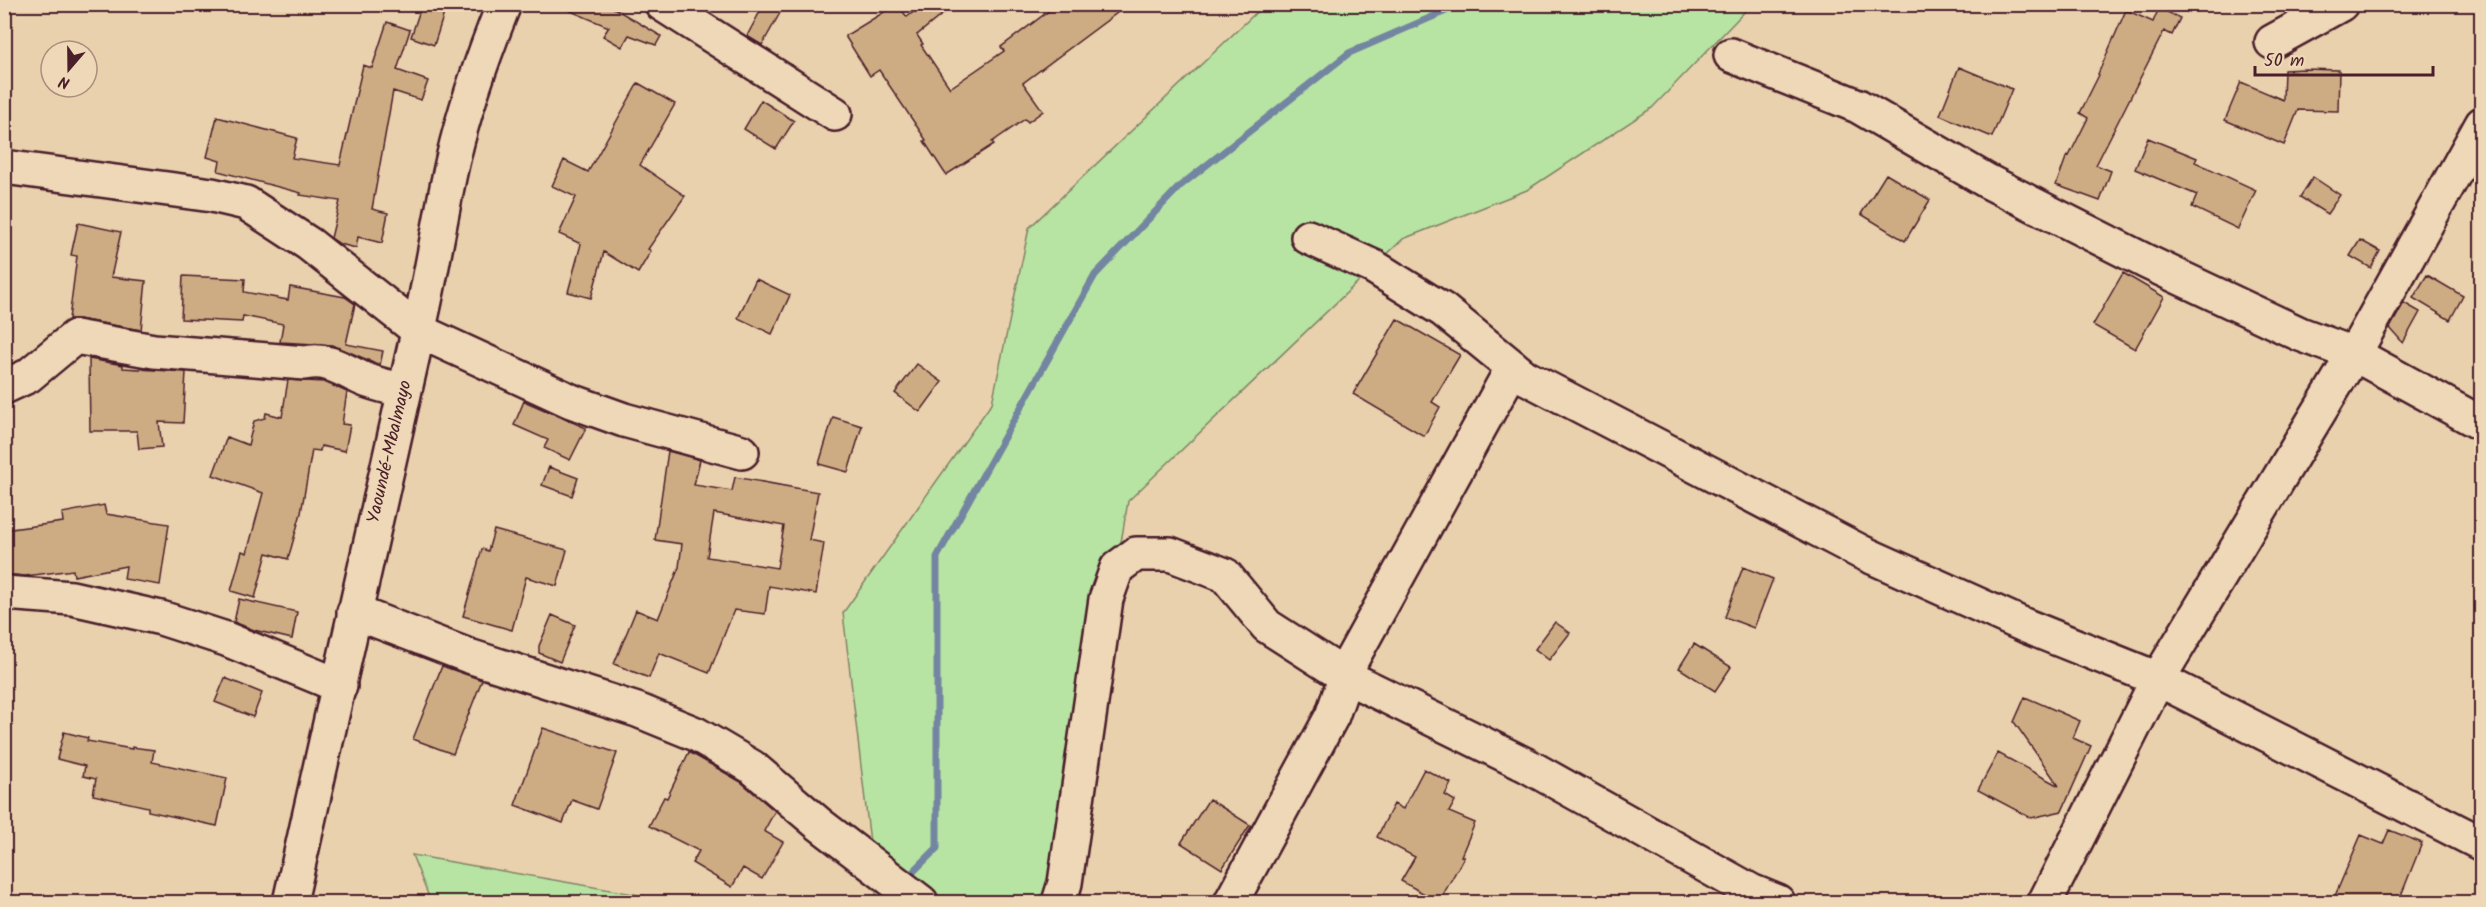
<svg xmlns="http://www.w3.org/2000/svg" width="2486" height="907" font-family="Kalam,sans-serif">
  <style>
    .green { fill: #b7e4a2; stroke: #808266; stroke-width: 1.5 }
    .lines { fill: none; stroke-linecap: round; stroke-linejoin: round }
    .stream { stroke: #7385a1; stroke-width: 7 }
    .building { fill: #ceac83; stroke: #4a1f2b; stroke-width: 1.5; fill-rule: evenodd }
    .minor-casing { stroke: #4a1f2b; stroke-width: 38 }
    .highway-casing { stroke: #4a1f2b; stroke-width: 38 }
    .minor { stroke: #eed8b7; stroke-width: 33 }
    .highway { stroke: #eed8b7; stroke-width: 33 }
    .labels { text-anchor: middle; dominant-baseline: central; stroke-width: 5; stroke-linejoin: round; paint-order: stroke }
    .street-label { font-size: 18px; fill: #4a1f2b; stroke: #eed8b7 }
  </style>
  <rect width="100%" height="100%" fill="#e9d1ae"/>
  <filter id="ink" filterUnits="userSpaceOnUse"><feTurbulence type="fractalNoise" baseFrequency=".0167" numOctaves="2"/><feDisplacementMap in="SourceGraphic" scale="12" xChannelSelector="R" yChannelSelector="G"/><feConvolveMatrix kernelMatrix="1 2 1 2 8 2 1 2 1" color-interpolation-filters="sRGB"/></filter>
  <g filter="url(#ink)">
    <path class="green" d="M 1264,5 L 1751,5 L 1652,108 L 1527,190 L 1403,239 L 1128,501 L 1060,902 L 877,902 L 843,613 L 992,403 L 1029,228 Z
      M 412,855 L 679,902 L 431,902 Z"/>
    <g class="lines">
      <path class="stream" d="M 906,879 L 937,848 L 937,557 L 1095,275 L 1180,186 L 1349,53 L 1462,4
        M 882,902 L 894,890"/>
    </g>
    <path class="building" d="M 422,4 L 447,4 L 434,45 L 411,37 Z
      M 554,4 L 607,4 L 661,36 L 656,45 L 629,35 L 622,47 L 603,36 L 609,27 Z
      M 764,4 L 785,4 L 762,45 L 747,36 Z
      M 897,4 L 907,17 L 924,4 L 955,4 L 917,35 L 923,44 L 921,45 L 950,88 L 1004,51 L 1001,47 L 1058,4 L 1129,4 L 1023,83 L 1043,111 L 1028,122 L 1025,119 L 992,142 L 994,144 L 946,175 L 924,141 L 926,140 L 879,70 L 870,76 L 845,36 Z
      M 2159,8 L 2180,18 L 2172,35 L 2164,31 L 2096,165 L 2111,171 L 2100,201 L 2056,185 L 2067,155 L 2069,156 L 2088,118 L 2080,113 L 2099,75 L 2098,74 L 2126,10 L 2153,22 Z
      M 387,22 L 410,30 L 397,70 L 428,81 L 421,100 L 393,91 L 372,209 L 388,213 L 382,243 L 358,237 L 356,248 L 340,244 L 331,238 L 340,201 L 300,195 L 301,193 L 218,171 L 220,161 L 207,157 L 217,117 L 297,138 L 292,158 L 340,165 L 363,65 L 372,68 Z
      M 1959,67 L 2012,89 L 1992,137 L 1940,115 Z
      M 2305,69 L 2339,70 L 2338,111 L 2298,110 L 2284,145 L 2225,120 L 2241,82 L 2283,100 L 2284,70 Z
      M 638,83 L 675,104 L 640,165 L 685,196 L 648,249 L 651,251 L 638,273 L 604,252 L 591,298 L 568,292 L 581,244 L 559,234 L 576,197 L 552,186 L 564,160 L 588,172 Z
      M 761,100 L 794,121 L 776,149 L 744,129 Z
      M 2148,138 L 2197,158 L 2195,162 L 2256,190 L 2238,229 L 2192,207 L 2197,195 L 2135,169 Z
      M 1886,174 L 1930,200 L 1905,241 L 1861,214 Z
      M 2313,177 L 2340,195 L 2327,214 L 2300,197 Z
      M 78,223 L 121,232 L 111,277 L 146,281 L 141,330 L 78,319 L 69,319 L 77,256 L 71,255 Z
      M 2360,240 L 2380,251 L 2371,268 L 2350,256 Z
      M 2123,273 L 2164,297 L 2135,349 L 2093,325 Z
      M 2427,275 L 2463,296 L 2450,320 L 2413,298 Z
      M 183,276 L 245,279 L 244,292 L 288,300 L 290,287 L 345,297 L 355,304 L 346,344 L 383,351 L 380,365 L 332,345 L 280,342 L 283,324 L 243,316 L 242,322 L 181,319 Z
      M 756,279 L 790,295 L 772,334 L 738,318 Z
      M 2404,303 L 2420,312 L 2403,343 L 2390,328 Z
      M 1397,319 L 1460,355 L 1432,402 L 1440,407 L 1424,436 L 1353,394 Z
      M 89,359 L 123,365 L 123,368 L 186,372 L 183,423 L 159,422 L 162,447 L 139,449 L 137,431 L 90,431 Z
      M 917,364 L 942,382 L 920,412 L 895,393 Z
      M 288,380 L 324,382 L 347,392 L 342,424 L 350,425 L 345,451 L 321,446 L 320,451 L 312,450 L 301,513 L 288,559 L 267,553 L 255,598 L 231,591 L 242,551 L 247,553 L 263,493 L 213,475 L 227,437 L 248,445 L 254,421 L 265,418 L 266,413 L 282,417 Z
      M 524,401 L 586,428 L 570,460 L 544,448 L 548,440 L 514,425 Z
      M 833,417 L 862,426 L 848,472 L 819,464 Z
      M 668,451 L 700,460 L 694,485 L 732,491 L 735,477 L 818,492 L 809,540 L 824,543 L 816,594 L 769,586 L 765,614 L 734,610 L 709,673 L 659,653 L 649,678 L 614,664 L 636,610 L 658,619 L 679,567 L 682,544 L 655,540 ZM 714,513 L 784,526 L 777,568 L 707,557 Z
      M 549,467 L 578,478 L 572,496 L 542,485 Z
      M 104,505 L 106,514 L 169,524 L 160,585 L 124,579 L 126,566 L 74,576 L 73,570 L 25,576 L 4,574 L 4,530 L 63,522 L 62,513 Z
      M 494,530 L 567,550 L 557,586 L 526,577 L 512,630 L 463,616 L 482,549 L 488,551 Z
      M 1743,567 L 1773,579 L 1754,628 L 1725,617 Z
      M 239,599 L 297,612 L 292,639 L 254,630 L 234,622 Z
      M 552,615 L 575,625 L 560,662 L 539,653 L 539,646 Z
      M 1555,622 L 1570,633 L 1549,660 L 1535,649 Z
      M 1694,644 L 1731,667 L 1715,691 L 1679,668 Z
      M 442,666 L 482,680 L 453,754 L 413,739 Z
      M 225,678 L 262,693 L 253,717 L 215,702 Z
      M 2025,697 L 2080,721 L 2073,738 L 2091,746 L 2062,811 L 2031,818 L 1978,790 L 1998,753 L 2059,786 L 2014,722 Z
      M 543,728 L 617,753 L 597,809 L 572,800 L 563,823 L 515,805 Z
      M 64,732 L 88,738 L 87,741 L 132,749 L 132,747 L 154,750 L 152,762 L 227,778 L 217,826 L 148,811 L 148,807 L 93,795 L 96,779 L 83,776 L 85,766 L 57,759 Z
      M 689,752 L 741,782 L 775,811 L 764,831 L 783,842 L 762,879 L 743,868 L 732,887 L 692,863 L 699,851 L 649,826 L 664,797 L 667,798 Z
      M 1424,769 L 1451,783 L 1445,795 L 1455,801 L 1449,812 L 1475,823 L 1461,856 L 1464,857 L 1439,902 L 1401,881 L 1415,857 L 1377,837 L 1394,804 L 1403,809 Z
      M 1209,799 L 1250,825 L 1222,869 L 1181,843 Z
      M 2389,830 L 2422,843 L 2398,903 L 2332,903 L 2361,835 L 2383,844 Z"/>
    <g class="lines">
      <g class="minor-casing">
        <path id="minor" d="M 662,4 L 835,114
          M 2272,42 L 2341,4
          M 1731,55 L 1858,106 L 1987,181 L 2147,262 L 2300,334 L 2354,354 L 2482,124
          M 4,167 L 212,195 L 246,203 L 309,244 L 419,331 L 571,401 L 624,420 L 742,452
          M 1308,237 L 1374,267 L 1443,310 L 1525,377 L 1861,552 L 2026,626 L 2158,679 L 2482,844
          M 4,387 L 28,376 L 75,337 L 154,351 L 305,363 C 328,358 343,370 363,379 C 375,384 390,387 403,391
          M 4,593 L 72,598 L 161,618 L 226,639 L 340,686
          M 354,612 L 469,656 L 637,710 L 696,734 L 752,767 L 819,824 L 921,902
          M 1059,902 L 1065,883 L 1106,599 L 1117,568 L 1136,554 L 1170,554 L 1225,575 L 1267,626 L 1345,676 L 1528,766 L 1751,891 L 1778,902
          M 1231,902 L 1332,716 L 1352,659 L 1513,367
          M 2045,902 L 2158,679 L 2354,354 L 2482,424"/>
      </g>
      <g class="highway-casing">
        <path id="highway" d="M 290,902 C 334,712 374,522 418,332 C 432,275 440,216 453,159 C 465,106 484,54 504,4"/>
      </g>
      <use href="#minor" class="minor"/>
      <use href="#highway" class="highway"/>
    </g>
  </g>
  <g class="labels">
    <g class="street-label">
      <text transform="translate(390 452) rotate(-77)">Yaoundé-Mbalmayo</text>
    </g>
  </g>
  <rect width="2486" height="907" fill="none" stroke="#eed8b7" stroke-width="24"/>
  <rect x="12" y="12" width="2462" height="883" fill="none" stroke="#4a1f2b" stroke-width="2" filter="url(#ink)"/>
  <g transform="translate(69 69) rotate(200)"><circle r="28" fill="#eed8b7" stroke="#ac8e7f" stroke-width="1.5"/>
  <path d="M0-4.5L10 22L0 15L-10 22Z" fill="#4a1f2b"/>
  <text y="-9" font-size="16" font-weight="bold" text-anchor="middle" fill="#4a1f2b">N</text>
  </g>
  <path d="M2255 66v9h178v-9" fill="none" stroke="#4a1f2b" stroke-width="3"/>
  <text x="2264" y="66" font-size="18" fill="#4a1f2b" stroke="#eed8b7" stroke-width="4.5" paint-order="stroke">50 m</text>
</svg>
